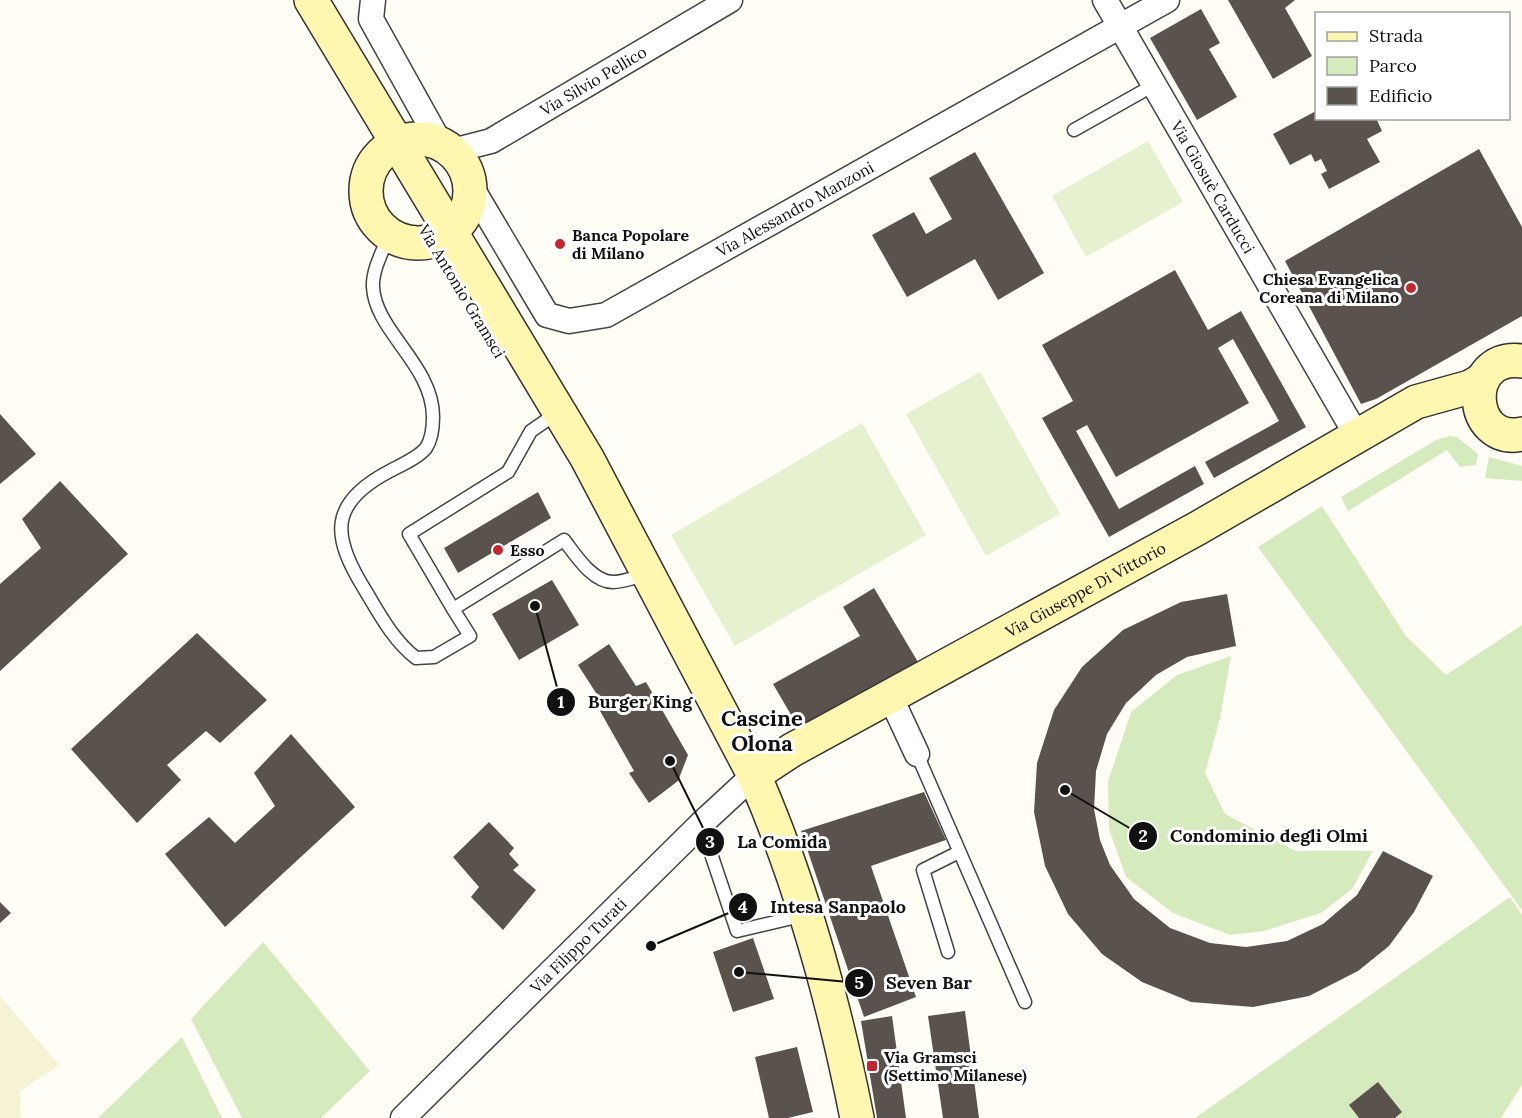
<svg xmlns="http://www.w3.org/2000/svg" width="1522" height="1118" font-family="Lora,serif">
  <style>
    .farmland { fill: #f6f3d4 }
    .green { fill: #d5ebbd }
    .pitch { fill: #e6f2cf }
    .building { fill: #5a524d }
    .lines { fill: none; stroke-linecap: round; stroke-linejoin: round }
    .lane-casing { stroke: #444; stroke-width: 15 }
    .street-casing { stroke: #444; stroke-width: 27 }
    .secondary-casing { stroke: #333; stroke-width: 36 }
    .lane { stroke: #fff; stroke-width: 12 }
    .street { stroke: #fff; stroke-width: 24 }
    .secondary { stroke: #fff6b0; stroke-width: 33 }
    .poi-dot { fill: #c4262e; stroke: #fff; stroke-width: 2 }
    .labels { text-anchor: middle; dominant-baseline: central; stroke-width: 6; stroke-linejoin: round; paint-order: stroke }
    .street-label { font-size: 16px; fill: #111; stroke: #fff }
    .poi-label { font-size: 16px; font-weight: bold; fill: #111; stroke: #fff; text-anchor: start }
    .district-label { font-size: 22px; font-weight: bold; fill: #111; stroke: #fff }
    .leader { fill: none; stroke: #111; stroke-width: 2 }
    .callout-dot { fill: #111; stroke: #fff; stroke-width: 2 }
    .mark-label { font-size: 18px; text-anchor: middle; font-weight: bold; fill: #fff }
    .callout-label { font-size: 18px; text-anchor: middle; font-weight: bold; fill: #111; stroke: #fff; stroke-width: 6; stroke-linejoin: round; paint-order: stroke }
  </style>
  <rect width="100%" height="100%" fill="#fffdf5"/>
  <path class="farmland" d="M 0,996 L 59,1065 L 20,1091 L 21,1118 L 0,1118 Z"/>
  <path class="green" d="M 1450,436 L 1457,437 L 1478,454 L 1476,465 L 1460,467 L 1447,450 L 1348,511 L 1341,497 L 1436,440 Z
    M 1489,457 L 1522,466 L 1522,481 L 1485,478 Z
    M 1322,506 L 1406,636 L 1446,675 L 1522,625 L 1522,910 L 1258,547 Z
    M 1231,656 L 1220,718 L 1205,773 L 1225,814 L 1296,851 L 1373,851 L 1352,889 L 1321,913 L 1264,931 L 1230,935 L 1173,913 L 1126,877 L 1109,829 L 1108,782 L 1131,712 L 1177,675 Z
    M 1510,897 L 1522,915 L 1522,1085 L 1501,1118 L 1195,1118 Z
    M 263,942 L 370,1071 L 321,1118 L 242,1118 L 191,1019 Z
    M 182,1037 L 222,1118 L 98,1118 Z"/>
  <path class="pitch" d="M 1148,141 L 1183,202 L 1086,257 L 1052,196 Z
    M 980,372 L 1060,514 L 986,556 L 906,414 Z
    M 862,423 L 926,535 L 735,646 L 671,535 Z"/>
  <path class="building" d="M 1228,0 L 1295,0 L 1285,8 L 1312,56 L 1273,79 Z
    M 1201,9 L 1220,43 L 1209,49 L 1237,97 L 1197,120 L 1150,38 Z
    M 1316,111 L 1316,118 L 1376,118 L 1382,131 L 1367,139 L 1380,162 L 1329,189 L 1321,174 L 1327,171 L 1321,159 L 1315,162 L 1311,154 L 1290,165 L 1273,134 Z
    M 1479,149 L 1522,227 L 1522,316 L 1376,399 L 1361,404 L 1285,261 Z
    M 975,152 L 1044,273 L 998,300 L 975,259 L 907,297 L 872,235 L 914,212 L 926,234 L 952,219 L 929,178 Z
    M 1175,270 L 1208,330 L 1241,311 L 1306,427 L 1214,478 L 1205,462 L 1279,421 L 1233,339 L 1218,348 L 1249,403 L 1116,477 L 1087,425 L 1076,431 L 1119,509 L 1195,466 L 1204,484 L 1109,537 L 1042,418 L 1073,401 L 1042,345 Z
    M 0,414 L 36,454 L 0,484 Z
    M 60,481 L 128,554 L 0,671 L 0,584 L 41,548 L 22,519 Z
    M 538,492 L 551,518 L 458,573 L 444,548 Z
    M 552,580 L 579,625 L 519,660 L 492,614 Z
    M 874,588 L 918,662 L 801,732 L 773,684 L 860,636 L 843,607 Z
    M 1227,594 L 1236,646 L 1187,657 L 1156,675 L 1126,703 L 1107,734 L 1096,771 L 1094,809 L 1100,840 L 1110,865 L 1134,899 L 1170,928 L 1210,943 L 1246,947 L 1287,941 L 1323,924 L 1357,895 L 1383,851 L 1433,876 L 1414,912 L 1389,946 L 1358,971 L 1309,996 L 1253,1007 L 1191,1002 L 1142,982 L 1102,954 L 1068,914 L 1045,866 L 1034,812 L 1037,763 L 1054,710 L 1082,667 L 1123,630 L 1181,602 Z
    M 197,633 L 267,700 L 220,743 L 206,731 L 167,765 L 181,780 L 137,823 L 71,749 Z
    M 609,644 L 636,686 L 646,682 L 688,755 L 678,781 L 649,803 L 629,773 L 634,771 L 600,711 L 605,707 L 578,665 Z
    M 291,734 L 355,807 L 225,927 L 165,854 L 209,817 L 235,843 L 275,806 L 254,773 Z
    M 924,792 L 946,840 L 871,866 L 916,997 L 864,1017 L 801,831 Z
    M 489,822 L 514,848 L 509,854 L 519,865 L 513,870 L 536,890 L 503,930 L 471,897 L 479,887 L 453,857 Z
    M 0,902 L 11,913 L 0,923 Z
    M 753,938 L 774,999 L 733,1012 L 713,952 Z
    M 965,1011 L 979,1118 L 943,1118 L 928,1016 Z
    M 892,1016 L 906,1118 L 877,1118 L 861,1021 Z
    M 797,1047 L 813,1112 L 788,1118 L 769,1118 L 755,1057 Z
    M 1378,1082 L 1402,1112 L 1395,1118 L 1359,1118 L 1349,1105 Z"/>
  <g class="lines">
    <g class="lane-casing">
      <path id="lane" d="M 1074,130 L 1154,85
        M 389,235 C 383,251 372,270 373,287 C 375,331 433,365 433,417 C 433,427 432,439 426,448 C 418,458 399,466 388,472 C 328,504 332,537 365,590 C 380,615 393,640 416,658 L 434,657 L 470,636 L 453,609
        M 557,413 L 531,431 L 508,472 L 409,534 L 453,609 L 564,540 C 575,554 592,582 613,582 C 623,582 635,577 645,575
        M 917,754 L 1025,1002
        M 701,824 L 737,931 L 805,915
        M 948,952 L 923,870 L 959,852"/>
    </g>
    <g class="street-casing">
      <g id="street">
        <path d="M 373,0 L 371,19 L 440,143"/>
        <path id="s1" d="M 1105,0 L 1357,436"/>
        <path id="s2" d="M 452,151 L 491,141 L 730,0"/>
        <path id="s3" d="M 470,185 L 547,315 L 569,321 L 606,315 L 1167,0"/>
        <path d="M 890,696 L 917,754"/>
        <path id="s4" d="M 403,1118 L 701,824 L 754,775"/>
      </g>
    </g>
    <g class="secondary-casing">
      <g id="secondary">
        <path d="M 311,0 L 587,458 L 754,775 C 802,885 834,1001 857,1118"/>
        <circle cx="418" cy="191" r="52"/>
        <path d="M 1522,361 C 1462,353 1468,446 1522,434"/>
        <path id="s5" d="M 754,775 L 792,750 L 1198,528 L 1416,402 L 1470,387 L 1482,380"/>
      </g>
    </g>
    <use href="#lane" class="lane"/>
    <use href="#street" class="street"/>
    <use href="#secondary" class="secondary"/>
  </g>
  <g class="poi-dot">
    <circle cx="560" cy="244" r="6"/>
    <circle cx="1411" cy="288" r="6"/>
    <circle cx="498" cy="550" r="6"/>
    <rect x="866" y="1060" width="12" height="12" rx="3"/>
  </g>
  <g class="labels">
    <g class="street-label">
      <text stroke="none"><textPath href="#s2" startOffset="159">Via Silvio Pellico</textPath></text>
      <text stroke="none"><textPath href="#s1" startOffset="216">Via Giosuè Carducci</textPath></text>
      <text stroke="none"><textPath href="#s3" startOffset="428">Via Alessandro Manzoni</textPath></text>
      <text transform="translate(462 291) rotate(59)">Via Antonio Gramsci</text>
      <text stroke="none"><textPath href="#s5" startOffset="380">Via Giuseppe Di Vittorio</textPath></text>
      <text stroke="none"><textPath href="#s4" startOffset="246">Via Filippo Turati</textPath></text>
    </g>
    <g class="poi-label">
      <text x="572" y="235">Banca Popolare<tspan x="572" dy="18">di Milano</tspan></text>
      <text x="1399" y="279" text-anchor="end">Chiesa Evangelica<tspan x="1399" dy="18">Coreana di Milano</tspan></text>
      <text x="510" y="550">Esso</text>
      <text x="884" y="1057">Via Gramsci<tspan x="884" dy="18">(Settimo Milanese)</tspan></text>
    </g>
    <g class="district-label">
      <text x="762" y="718">Cascine<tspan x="762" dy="25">Olona</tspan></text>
    </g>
  </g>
  <path class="leader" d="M535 606L561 702M1065 790L1143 836M670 761L710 842M651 946L743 907M739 972L859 983"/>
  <g class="callout-dot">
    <circle cx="535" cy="606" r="6"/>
    <circle cx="1065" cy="790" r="6"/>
    <circle cx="670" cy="761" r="6"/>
    <circle cx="651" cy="946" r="6"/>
    <circle cx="739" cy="972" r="6"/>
    <circle cx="561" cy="702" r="15"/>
    <circle cx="1143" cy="836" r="15"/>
    <circle cx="710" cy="842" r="15"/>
    <circle cx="743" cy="907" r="15"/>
    <circle cx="859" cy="983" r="15"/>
  </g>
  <g class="mark-label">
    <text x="561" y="708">1</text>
    <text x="1143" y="842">2</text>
    <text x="710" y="848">3</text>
    <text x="743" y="913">4</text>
    <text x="859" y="989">5</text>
  </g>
  <g class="callout-label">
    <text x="640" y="708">Burger King</text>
    <text x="1269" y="842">Condominio degli Olmi</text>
    <text x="782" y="848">La Comida</text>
    <text x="838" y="913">Intesa Sanpaolo</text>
    <text x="929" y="989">Seven Bar</text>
  </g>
  <rect x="1315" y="12" width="195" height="108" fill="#ffffff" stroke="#a0a0a0" stroke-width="1.5"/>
  <rect x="1327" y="32" width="30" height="9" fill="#fff6b0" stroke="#a0a0a0" stroke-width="1.5"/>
  <text x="1369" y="42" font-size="18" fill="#111111">Strada</text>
  <rect x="1327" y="57" width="30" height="18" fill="#d5ebbd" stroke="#a0a0a0" stroke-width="1.5"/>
  <text x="1369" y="72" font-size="18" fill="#111111">Parco</text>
  <rect x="1327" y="87" width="30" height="18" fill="#5a524d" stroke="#a0a0a0" stroke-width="1.5"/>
  <text x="1369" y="102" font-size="18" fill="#111111">Edificio</text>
</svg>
